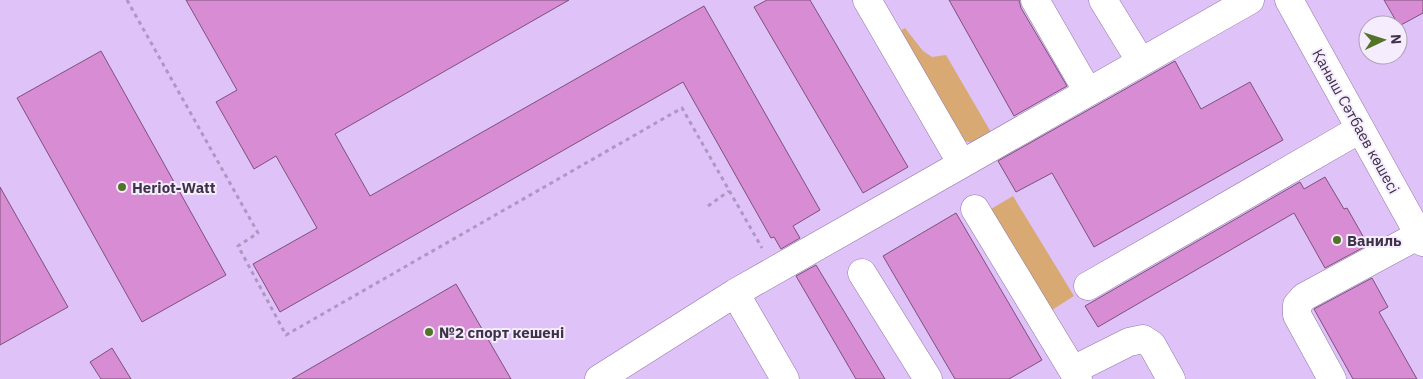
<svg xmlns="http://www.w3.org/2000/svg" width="1423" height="379" font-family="'IBM Plex Sans',sans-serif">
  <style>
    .green { fill: #d8a973 }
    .building { fill: #d78cd3; stroke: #7c527a }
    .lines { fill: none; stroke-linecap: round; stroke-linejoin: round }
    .minor-casing { stroke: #9176a8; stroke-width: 29 }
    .path { stroke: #af97c3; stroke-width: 3; stroke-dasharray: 4 4; stroke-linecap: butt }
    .minor { stroke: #fff; stroke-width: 28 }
    .poi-dot { fill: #537329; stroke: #f5ecfd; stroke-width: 2 }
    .labels { text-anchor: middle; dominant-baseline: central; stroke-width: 4; stroke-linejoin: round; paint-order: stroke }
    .street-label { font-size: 15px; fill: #3e3248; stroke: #f5ecfd }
    .poi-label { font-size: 15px; font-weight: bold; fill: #3e3248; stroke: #f5ecfd; text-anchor: start }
  </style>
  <rect width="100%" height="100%" fill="#dfc2f8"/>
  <path class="green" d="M 905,28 L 923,51 L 932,57 L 946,55 L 992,134 C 977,142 972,146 957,137 L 897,33 Z
    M 1013,196 L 1074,296 L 1052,310 L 991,209 Z"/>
  <path class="building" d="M 186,0 L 569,0 L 335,134 L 370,196 L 704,6 L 820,210 L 793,226 L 800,238 L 781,249 L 774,237 L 771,238 L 683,82 L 280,312 L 253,264 L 317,228 L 276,156 L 254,169 L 216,102 L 237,90 Z
    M 767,0 L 810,0 L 908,167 L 863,193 L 754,7 Z
    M 949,0 L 1019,0 L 1021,8 L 1067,86 L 1014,116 Z
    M 1384,0 L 1423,0 L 1423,13 L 1399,26 Z
    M 101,51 L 226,275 L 142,322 L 17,98 Z
    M 1175,61 L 1201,109 L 1250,82 L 1283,140 L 1094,247 L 1052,173 L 1016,192 L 998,161 Z
    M 1325,177 L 1344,209 L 1347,208 L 1368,245 L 1325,268 L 1294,213 L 1098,327 L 1085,306 L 1300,182 L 1304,189 Z
    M 0,187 L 68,307 L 0,345 Z
    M 956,213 L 1042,360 L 1009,379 L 955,379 L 883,256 Z
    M 816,265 L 885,379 L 856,379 L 796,276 Z
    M 1372,278 L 1388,307 L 1379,312 L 1417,379 L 1353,379 L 1314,309 Z
    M 456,284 L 511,379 L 292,379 Z
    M 112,348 L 131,379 L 101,379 L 90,362 Z"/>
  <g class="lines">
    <g class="minor-casing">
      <path id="minor" d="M 867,0 L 962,164
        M 1035,0 L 1088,92
        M 1103,0 L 1141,62
        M 1289,0 L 1423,242
        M 975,209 L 1078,379
        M 862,273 L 928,379
        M 1088,286 L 1360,129
        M 735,293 L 785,379
        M 1073,370 L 1129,342 L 1143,339 L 1152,345 L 1171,379
        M 599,379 L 735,293 L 1250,0
        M 1332,379 L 1297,315 L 1297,305 L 1304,297 L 1419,235"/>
    </g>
    <path class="path" d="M 127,0 L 258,233 L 238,246 L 286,335 L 682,108 L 762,248
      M 708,206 L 729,191"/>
    <use href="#minor" class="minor"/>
  </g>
  <g class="poi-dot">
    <circle cx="122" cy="187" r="5"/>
    <circle cx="1337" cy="240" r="5"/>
    <circle cx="429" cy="332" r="5"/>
  </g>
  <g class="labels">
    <g class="street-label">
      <text transform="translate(1356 121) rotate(61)">Қаныш Сәтбаев көшесі</text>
    </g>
    <g class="poi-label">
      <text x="132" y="187">Heriot-Watt</text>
      <text x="1347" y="240">Ваниль</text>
      <text x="439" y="332">№2 спорт кешені</text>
    </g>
  </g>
  <g transform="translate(1383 40) rotate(86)"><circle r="24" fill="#f5ecfd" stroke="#aca2b5"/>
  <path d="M0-4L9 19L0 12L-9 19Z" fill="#537329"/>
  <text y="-8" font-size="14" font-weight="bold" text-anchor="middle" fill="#3e3248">N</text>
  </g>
</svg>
